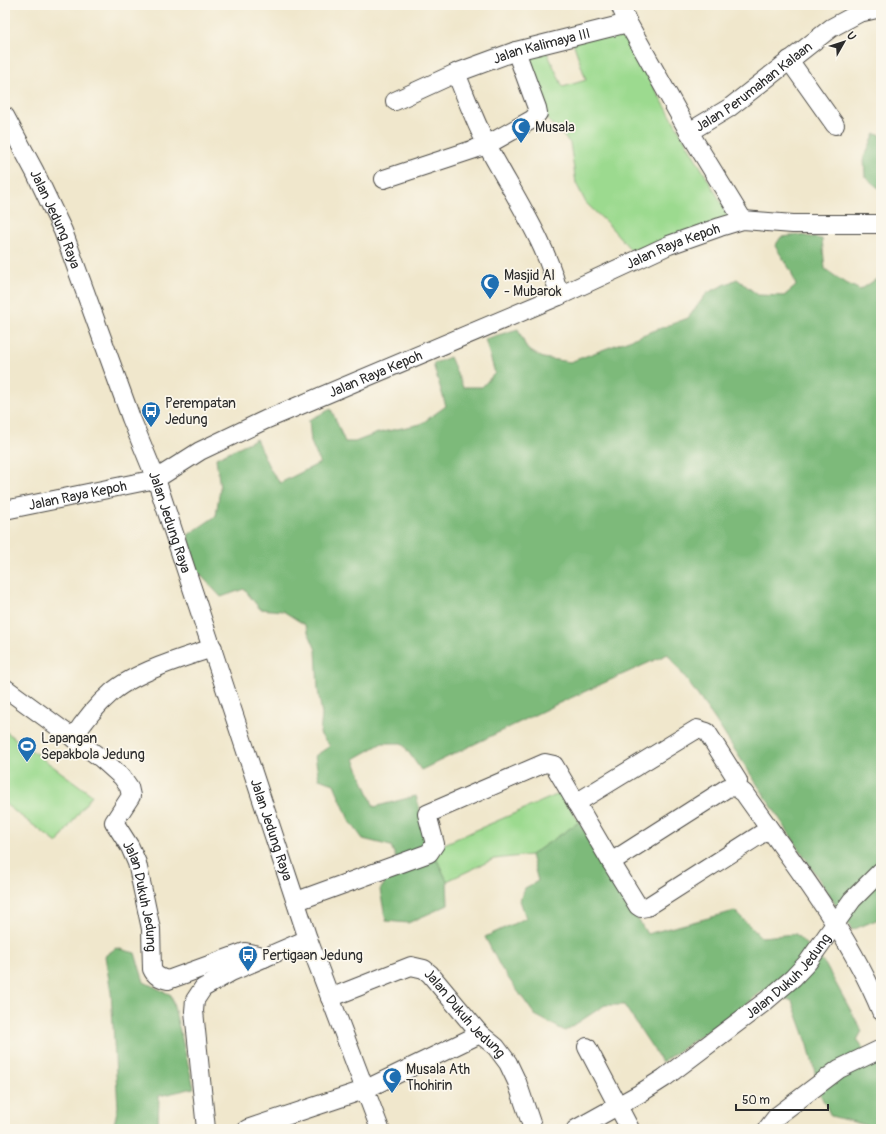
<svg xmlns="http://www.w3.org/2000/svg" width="886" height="1134" font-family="Pangolin,sans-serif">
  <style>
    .green { fill: #9cda8f; stroke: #64825d }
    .forest { fill: #7dba7a; stroke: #547252 }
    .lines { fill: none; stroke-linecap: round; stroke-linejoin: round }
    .minor-casing { stroke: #494743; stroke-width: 20 }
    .minor { stroke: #fff; stroke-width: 18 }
    .labels { text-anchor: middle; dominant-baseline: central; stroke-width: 3.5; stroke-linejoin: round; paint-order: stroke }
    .street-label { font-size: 14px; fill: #2b2b2b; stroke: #fbf7ec }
    .poi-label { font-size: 14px; fill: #2b2b2b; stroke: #fbf7ec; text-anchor: start }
  </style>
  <rect width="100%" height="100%" fill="#fbf7ec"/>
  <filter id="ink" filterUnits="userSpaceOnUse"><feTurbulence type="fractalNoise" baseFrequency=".025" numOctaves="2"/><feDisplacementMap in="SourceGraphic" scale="8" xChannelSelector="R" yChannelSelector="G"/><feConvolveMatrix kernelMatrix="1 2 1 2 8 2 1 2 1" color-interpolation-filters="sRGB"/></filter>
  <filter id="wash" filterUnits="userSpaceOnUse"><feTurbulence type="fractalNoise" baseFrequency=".012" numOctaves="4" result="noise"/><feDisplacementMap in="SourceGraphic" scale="16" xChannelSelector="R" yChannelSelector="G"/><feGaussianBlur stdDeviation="0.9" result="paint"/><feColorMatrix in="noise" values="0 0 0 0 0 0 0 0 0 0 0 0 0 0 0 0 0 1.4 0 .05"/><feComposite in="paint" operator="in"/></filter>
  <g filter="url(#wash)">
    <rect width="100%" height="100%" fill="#f0e7cc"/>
    <path class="green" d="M 620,29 L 731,219 L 632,251 L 607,223 L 586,203 L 576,183 L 570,143 L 548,120 L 522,51 L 545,48 L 563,87 L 586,80 L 573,42 Z
      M 5,731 L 92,795 L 57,843 L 5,804 Z
      M 561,793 L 579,822 L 531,855 L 494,859 L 447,881 L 430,845 L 442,845 Z"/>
    <path class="forest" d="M 875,134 L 881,135 L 881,190 L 865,177 L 864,157 Z
      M 800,235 L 822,239 L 825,269 L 842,281 L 860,290 L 881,276 L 881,918 L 852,930 L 714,718 L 668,654 L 555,705 L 421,770 L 402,743 L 382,743 L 354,759 L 374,807 L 416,796 L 430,845 L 447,881 L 448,905 L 408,923 L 386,921 L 380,890 L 390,875 L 402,873 L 391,846 L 363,839 L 349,820 L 334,784 L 319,779 L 315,756 L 330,746 L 320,734 L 322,715 L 318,690 L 316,650 L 305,625 L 283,611 L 260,609 L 244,589 L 221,597 L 196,570 L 188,535 L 216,516 L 220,488 L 216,458 L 256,439 L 270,469 L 280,483 L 320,463 L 311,442 L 309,420 L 331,409 L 345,442 L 355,442 L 378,433 L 421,424 L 446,406 L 433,364 L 450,357 L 463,387 L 482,387 L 495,373 L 485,339 L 518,329 L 527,349 L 543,358 L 570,362 L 688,318 L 707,293 L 737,279 L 758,295 L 784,296 L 796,286 L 791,271 L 775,246 L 781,237 Z
      M 579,822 L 647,934 L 735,911 L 761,937 L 796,934 L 825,964 L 862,1031 L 857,1040 L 870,1058 L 881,1055 L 881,1129 L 831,1116 L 821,1096 L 808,1045 L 792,1001 L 764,990 L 730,1016 L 662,1062 L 624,1005 L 605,1005 L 565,1031 L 535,1015 L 501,968 L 485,937 L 526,918 L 520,900 L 525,888 L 538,881 L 531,855 Z
      M 116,948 L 135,953 L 144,982 L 171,995 L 194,1088 L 159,1096 L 158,1129 L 113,1129 L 118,1107 L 111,992 L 105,956 Z"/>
  </g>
  <g filter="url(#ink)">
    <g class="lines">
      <g class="minor-casing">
        <g id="minor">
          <path d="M 620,5 L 628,23 L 689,132 L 743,220"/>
          <path d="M 789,60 L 835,125"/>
          <path d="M 456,73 C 466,97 475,122 487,145 C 511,191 549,246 559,296"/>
          <path id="s1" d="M 395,101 L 456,73 L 516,51 L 628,23"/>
          <path id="s2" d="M 5,116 L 35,172 L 63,231 L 131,418 L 156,479 L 308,939 L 380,1129"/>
          <path id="s3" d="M 689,132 L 729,108 L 831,28 L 859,13 L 881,8"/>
          <path d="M 384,179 L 487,145 L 533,119 L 538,113 L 537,108 L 516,51"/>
          <path id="s4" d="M 5,510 L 156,479 L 200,451 L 265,420 L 559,296 L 669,245 L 720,227 L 743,220 L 793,224 L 881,224"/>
          <path id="s5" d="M 5,688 L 102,759 L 122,777 L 129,787 L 131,796 L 114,822 L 130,847 L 137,863 L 151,929 L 152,969 C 155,976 160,978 168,980 L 245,952 L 258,955 L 264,958"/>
          <path d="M 73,738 C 84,721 96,706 111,693 C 133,673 184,657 213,648"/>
          <path d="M 576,803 L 697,729 L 707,732 L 738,781 L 736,787"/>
          <path d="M 611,862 L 638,906 L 641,908 L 647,907 L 769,829"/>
          <path d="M 297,901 L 429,853 L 435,844 L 427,814 L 545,763 L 554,765 L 611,862 L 727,788 L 736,787 L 744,793 C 793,863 848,931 881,1011"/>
          <path id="s6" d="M 330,998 L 411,966 L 424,969 L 430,974 L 480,1034 L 496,1047 L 508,1063 L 517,1082 L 533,1129"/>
          <path d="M 587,1047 L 630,1129"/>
          <path d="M 206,1129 L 194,1011 L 195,1000 L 203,988 L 231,972 L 308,939"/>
          <path d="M 247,1129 L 364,1090 L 480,1034"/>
          <path id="s7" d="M 576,1129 L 639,1094 L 664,1078 L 766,1001 L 793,978 L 808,962 L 852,900 L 881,871"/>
          <path d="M 767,1129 L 777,1116 L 839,1069 L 881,1049"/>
        </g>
      </g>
      <use href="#minor" class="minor"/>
    </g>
  </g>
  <defs>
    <g id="mosque-pin" transform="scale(1)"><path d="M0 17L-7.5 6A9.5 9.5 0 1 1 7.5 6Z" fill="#1f6fb2" stroke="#fbf7ec"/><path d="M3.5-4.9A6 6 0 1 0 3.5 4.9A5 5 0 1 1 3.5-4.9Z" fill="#fff"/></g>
    <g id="bus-pin" transform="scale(1)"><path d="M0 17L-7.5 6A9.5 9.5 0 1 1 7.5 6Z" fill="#1f6fb2" stroke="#fbf7ec"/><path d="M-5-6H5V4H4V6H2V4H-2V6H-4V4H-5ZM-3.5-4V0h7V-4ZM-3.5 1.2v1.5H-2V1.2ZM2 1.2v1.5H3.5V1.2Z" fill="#fff"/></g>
    <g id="stadium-pin" transform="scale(1)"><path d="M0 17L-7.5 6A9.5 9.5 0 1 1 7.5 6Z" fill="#1f6fb2" stroke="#fbf7ec"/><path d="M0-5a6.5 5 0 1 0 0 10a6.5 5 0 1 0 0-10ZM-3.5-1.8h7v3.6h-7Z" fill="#fff"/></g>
  </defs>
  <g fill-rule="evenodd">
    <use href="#mosque-pin" x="521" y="127"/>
    <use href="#mosque-pin" x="490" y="283"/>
    <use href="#bus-pin" x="151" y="411"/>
    <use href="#stadium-pin" x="27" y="746"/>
    <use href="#bus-pin" x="248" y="955"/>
    <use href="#mosque-pin" x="392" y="1077"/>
  </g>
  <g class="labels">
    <g class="street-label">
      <text stroke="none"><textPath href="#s1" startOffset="157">Jalan Kalimaya III</textPath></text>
      <text stroke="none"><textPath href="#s3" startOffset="79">Jalan Perumahan Kalaan</textPath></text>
      <text stroke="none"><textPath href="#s2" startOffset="115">Jalan Jedung Raya</textPath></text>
      <text stroke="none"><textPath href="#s4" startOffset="722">Jalan Raya Kepoh</textPath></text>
      <text stroke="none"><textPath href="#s4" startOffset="398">Jalan Raya Kepoh</textPath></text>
      <text stroke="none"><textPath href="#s4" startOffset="74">Jalan Raya Kepoh</textPath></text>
      <text stroke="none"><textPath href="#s2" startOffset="439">Jalan Jedung Raya</textPath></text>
      <text stroke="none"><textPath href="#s2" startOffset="763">Jalan Jedung Raya</textPath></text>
      <text stroke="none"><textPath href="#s5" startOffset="280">Jalan Dukuh Jedung</textPath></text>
      <text stroke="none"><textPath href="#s7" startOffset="263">Jalan Dukuh Jedung</textPath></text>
      <text stroke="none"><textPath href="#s6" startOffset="161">Jalan Dukuh Jedung</textPath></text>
    </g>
    <g class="poi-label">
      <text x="535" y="127">Musala</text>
      <text x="504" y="275">Masjid Al<tspan x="504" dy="16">- Mubarok</tspan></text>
      <text x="165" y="403">Perempatan<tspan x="165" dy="16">Jedung</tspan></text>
      <text x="41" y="738">Lapangan<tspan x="41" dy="16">Sepakbola Jedung</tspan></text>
      <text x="262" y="955">Pertigaan Jedung</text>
      <text x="406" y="1069">Musala Ath<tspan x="406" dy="16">Thohirin</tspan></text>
    </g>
  </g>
  <rect width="886" height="1134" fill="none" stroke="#fbf7ec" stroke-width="20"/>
  <g transform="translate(844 42) rotate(51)" stroke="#fbf7ec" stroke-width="3" paint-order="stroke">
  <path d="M0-3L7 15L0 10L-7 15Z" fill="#2b2b2b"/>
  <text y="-6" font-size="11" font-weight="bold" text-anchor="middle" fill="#2b2b2b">U</text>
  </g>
  <path d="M736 1104v6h92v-6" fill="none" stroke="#2b2b2b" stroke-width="2"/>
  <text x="742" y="1104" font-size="12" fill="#2b2b2b" stroke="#fbf7ec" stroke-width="3" paint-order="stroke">50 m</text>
</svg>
